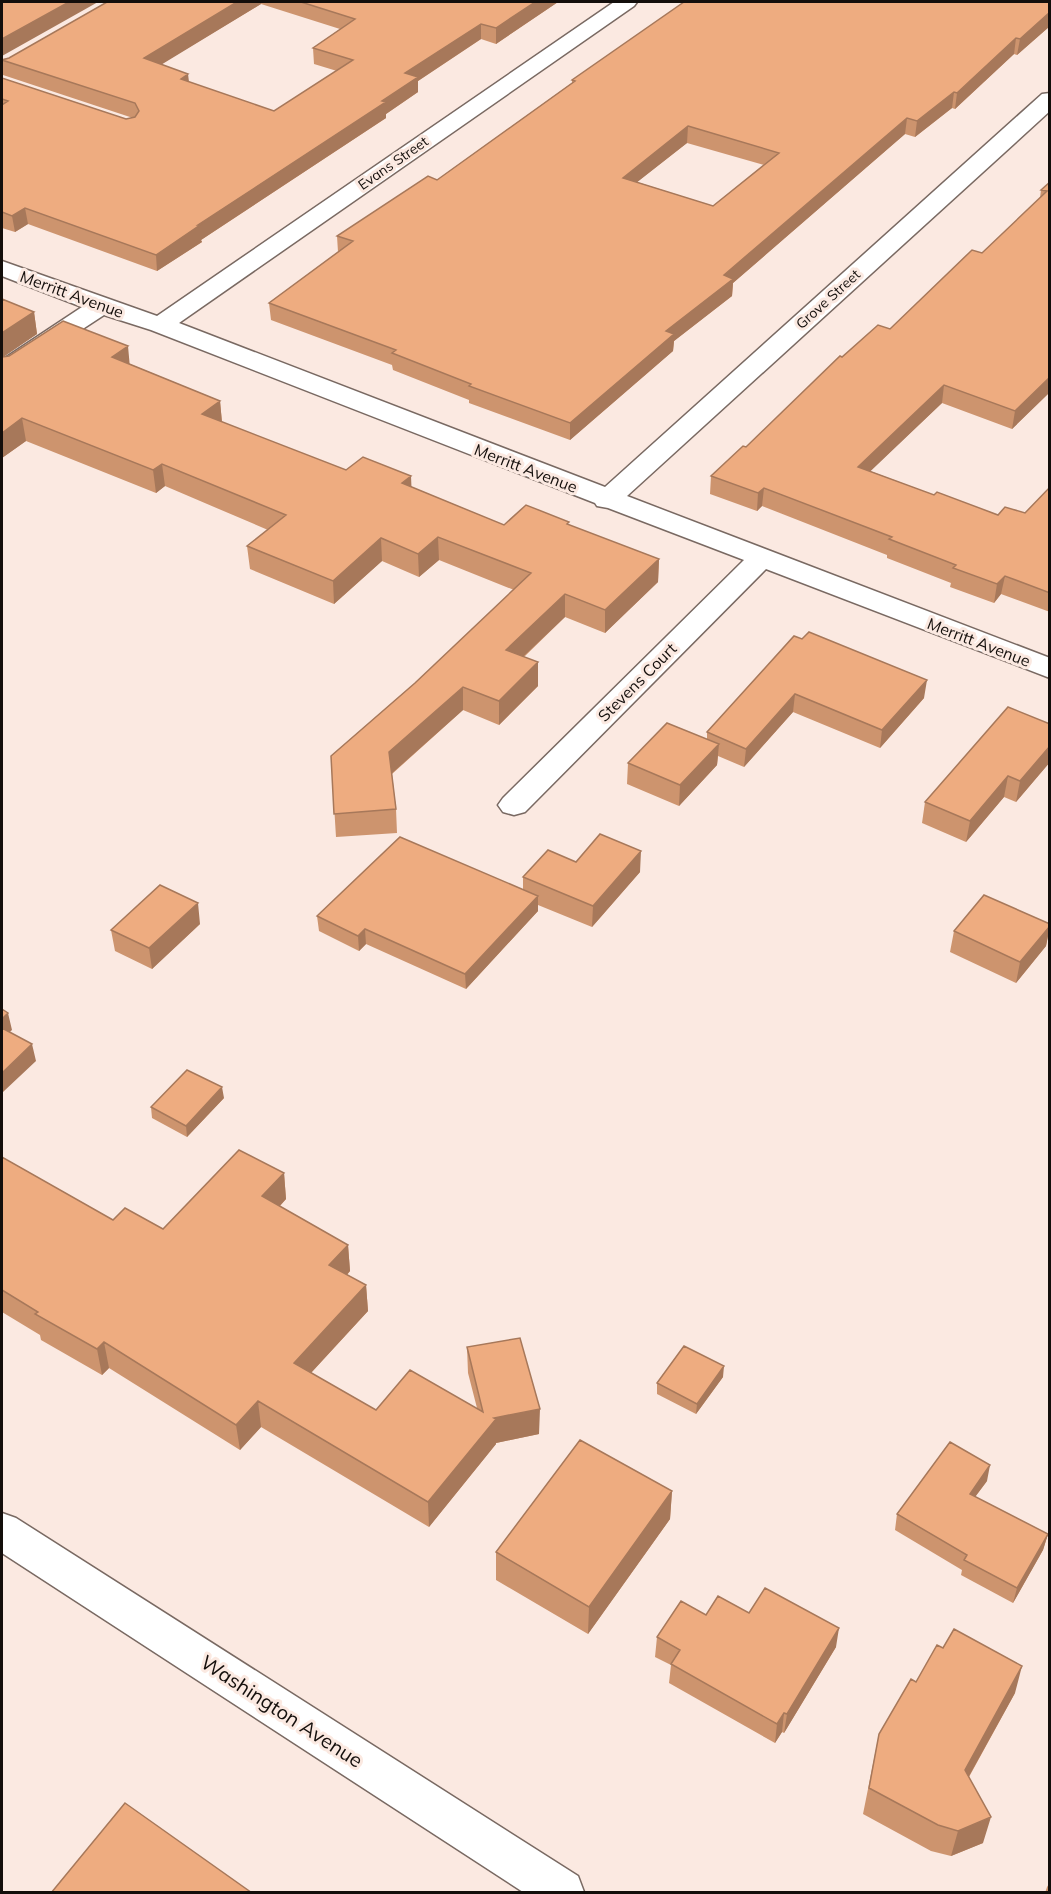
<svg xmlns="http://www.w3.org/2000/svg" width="1051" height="1894" font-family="Mulish,sans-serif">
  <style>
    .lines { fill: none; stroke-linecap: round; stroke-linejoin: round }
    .minor-casing { stroke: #796962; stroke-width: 3 }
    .minor { fill: #fff; fill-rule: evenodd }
    .wall { fill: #cd946e; fill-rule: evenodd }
    .shaded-wall { fill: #a7785a }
    .building { fill: #eeac80; stroke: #a7785a; stroke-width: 1.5; fill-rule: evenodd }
    .labels { text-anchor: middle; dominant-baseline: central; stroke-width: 6; stroke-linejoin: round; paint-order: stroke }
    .far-street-label { font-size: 14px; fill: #130e0b; stroke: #fbe9e1 }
    .street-label { font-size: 16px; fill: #130e0b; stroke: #fbe9e1 }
    .near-street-label { font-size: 20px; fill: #130e0b; stroke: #fbe9e1 }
  </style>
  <rect width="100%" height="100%" fill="#fbe9e1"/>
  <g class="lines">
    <g class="minor-casing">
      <path id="minor" d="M 614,2 L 637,2 L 634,6 L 179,323 L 605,487 L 1042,94 L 1050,93 L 1050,111 L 627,496 L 1050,658 L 1050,678 L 766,569 L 525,812 L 514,815 L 503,812 L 498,805 L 503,798 L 744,560 L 608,508 L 597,506 L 595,503 L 151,330 L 104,315 L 11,376 L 2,379 L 2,360 L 82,307 L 2,276 L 2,261 L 157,316 Z
        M 2,1513 L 16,1518 L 578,1876 L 584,1892 L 523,1892 L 2,1553 Z"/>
    </g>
    <use href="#minor" class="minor"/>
  </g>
  <path class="wall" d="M 107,2 L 558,2 L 496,44 L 481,39 L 418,81 L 418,92 L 386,114 L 386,118 L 201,240 L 202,242 L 157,271 L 28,224 L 15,232 L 2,228 L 2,78 L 126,119 L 133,118 L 3,75 L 2,59 L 9,58 ZM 261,4 L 340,29 L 313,48 L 314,64 L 337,71 L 274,111 L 189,82 L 161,64 Z
    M 1050,2 L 1050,26 L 1017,55 L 1014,54 L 955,109 L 952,108 L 915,137 L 905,134 L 733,283 L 732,296 L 674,341 L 673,351 L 570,440 L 469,403 L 469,400 L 393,370 L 392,365 L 271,320 L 269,303 L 338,252 L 337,236 L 437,180 L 572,83 L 572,80 ZM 687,143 L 764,165 L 713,206 L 637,182 Z
    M 1050,182 L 1050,392 L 1012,429 L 942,403 L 870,471 L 934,495 L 998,515 L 1025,513 L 1050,487 L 1050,612 L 1001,594 L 994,603 L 950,587 L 951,583 L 887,558 L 887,555 L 762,506 L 757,511 L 710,494 L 711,476 L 746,447 L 842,357 L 890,329 L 982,253 L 1040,198 L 1041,190 Z
    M 2,299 L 34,312 L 37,334 L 2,357 L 130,364 L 220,401 L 222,422 L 346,470 L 412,487 L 504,525 L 569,525 L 659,559 L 658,582 L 605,633 L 565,617 L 524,657 L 538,662 L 538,686 L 499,725 L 463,710 L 392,774 L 396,809 L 397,833 L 336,837 L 331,756 L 415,683 L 514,590 L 439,560 L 419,577 L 382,561 L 334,604 L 250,569 L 247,546 L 268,530 L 165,486 L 156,493 L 26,441 L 2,458 Z
    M 794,636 L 924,698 L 880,748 L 793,712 L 744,767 L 718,756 L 717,765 L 679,806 L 627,784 L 628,763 L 707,739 L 707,732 Z
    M 1050,724 L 1050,762 L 1016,802 L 1004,797 L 966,842 L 922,823 L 925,802 Z
    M 576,862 L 640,872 L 592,927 L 538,905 L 538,911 L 466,989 L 366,944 L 359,951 L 319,931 L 317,916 L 523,889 L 523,877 Z
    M 200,924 L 152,969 L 115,951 L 111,930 Z
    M 1050,926 L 1046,946 L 1016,983 L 950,952 L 954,931 Z
    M 224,1098 L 187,1137 L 152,1118 L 151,1107 Z
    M 2,1157 L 113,1220 L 163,1229 L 284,1173 L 286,1199 L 280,1206 L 348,1245 L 350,1271 L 347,1275 L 366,1285 L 368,1311 L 311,1373 L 376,1410 L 477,1408 L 468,1373 L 467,1347 L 539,1434 L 496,1443 L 496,1444 L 429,1527 L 261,1427 L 240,1450 L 109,1368 L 102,1375 L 41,1340 L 40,1335 L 2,1312 Z
    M 723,1377 L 696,1414 L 657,1394 L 657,1383 Z
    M 987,1481 L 975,1497 L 1048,1534 L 1043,1550 L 1013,1603 L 961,1575 L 962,1570 L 895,1530 L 897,1514 Z
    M 672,1491 L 670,1519 L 588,1634 L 496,1580 L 496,1552 Z
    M 749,1613 L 836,1647 L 784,1733 L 782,1732 L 775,1743 L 669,1683 L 671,1665 L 655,1657 L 657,1637 L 706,1615 Z
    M 1015,1693 L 969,1777 L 983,1843 L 951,1856 L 931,1851 L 863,1814 L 879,1734 Z
    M 1050,1882 L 1050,1893 L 1045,1893 L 1047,1887 Z"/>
  <path class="shaded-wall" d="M 69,2 L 98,2 L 2,56 L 2,39 Z
    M 237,2 L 261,2 L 261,4 L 146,74 L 144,58 Z
    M 535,2 L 558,2 L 496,44 L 496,28 Z
    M 1050,12 L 1050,26 L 1017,55 L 1020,39 Z
    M 481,24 L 481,39 L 418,81 L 418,92 L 386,114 L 386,118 L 201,240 L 202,242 L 157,271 L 156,255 L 405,73 Z
    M 1016,38 L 1014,54 L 955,109 L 957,93 Z
    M 188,74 L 190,90 L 181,79 Z
    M 954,92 L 952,108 L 915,137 L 917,121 Z
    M 907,118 L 905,134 L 733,283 L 732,296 L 674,341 L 673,351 L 570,440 L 570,423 L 724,275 Z
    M 688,126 L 687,143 L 622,194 L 623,178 Z
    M 25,208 L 28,224 L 15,232 L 12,216 Z
    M 34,312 L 37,334 L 2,358 L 2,333 Z
    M 128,346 L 130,368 L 112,357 Z
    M 1050,377 L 1050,392 L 1012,429 L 1015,411 Z
    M 944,385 L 942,403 L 856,485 L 858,467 Z
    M 220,401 L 222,423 L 202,414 Z
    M 22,418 L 26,441 L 2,458 L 2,433 Z
    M 162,464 L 165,486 L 156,493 L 153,470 Z
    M 411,476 L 412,499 L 402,483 Z
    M 764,488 L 762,506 L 757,511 L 758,493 Z
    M 438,537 L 439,560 L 419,577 L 418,554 Z
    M 381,538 L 382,561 L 334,604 L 333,581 Z
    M 659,559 L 658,582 L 605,633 L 605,610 Z
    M 1005,576 L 1001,594 L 994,603 L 997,584 Z
    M 565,594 L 565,617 L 506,673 L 506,650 Z
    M 538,662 L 538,686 L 499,725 L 499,701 Z
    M 927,680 L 924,698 L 880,748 L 882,730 Z
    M 463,687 L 463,710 L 390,775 L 389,752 Z
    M 795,694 L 793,712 L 744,767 L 746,749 Z
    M 719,744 L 717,765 L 679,806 L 680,785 Z
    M 1050,746 L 1050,762 L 1016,802 L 1020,781 Z
    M 1008,776 L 1004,797 L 966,842 L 970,821 Z
    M 641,851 L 640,872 L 592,927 L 593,906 Z
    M 538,896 L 538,911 L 466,989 L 465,974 Z
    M 198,903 L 200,924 L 152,969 L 149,948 Z
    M 1050,926 L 1046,946 L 1016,983 L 1020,962 Z
    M 365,929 L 366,944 L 359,951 L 358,936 Z
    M 8,1013 L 12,1030 L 2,1039 L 2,1019 Z
    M 32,1044 L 36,1061 L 3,1092 L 2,1085 L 2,1073 Z
    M 222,1087 L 224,1098 L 187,1137 L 186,1126 Z
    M 284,1173 L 286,1199 L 265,1222 L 262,1196 Z
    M 348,1245 L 350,1271 L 332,1291 L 329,1265 Z
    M 366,1285 L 368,1311 L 297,1388 L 294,1363 Z
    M 104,1342 L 109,1368 L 102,1375 L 97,1349 Z
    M 724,1366 L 723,1377 L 696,1414 L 697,1404 Z
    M 258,1401 L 261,1427 L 240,1450 L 236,1425 Z
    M 540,1409 L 539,1434 L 496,1443 L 496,1444 L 429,1527 L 428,1502 L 494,1418 Z
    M 990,1465 L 987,1481 L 966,1509 L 970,1494 Z
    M 672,1491 L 670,1519 L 588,1634 L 589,1607 Z
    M 1048,1534 L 1043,1550 L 1013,1603 L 1017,1588 Z
    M 839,1628 L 836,1647 L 784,1733 L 787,1714 Z
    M 1022,1666 L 1015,1693 L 958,1796 L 965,1770 Z
    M 784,1713 L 782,1732 L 775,1743 L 777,1724 Z
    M 991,1817 L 983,1843 L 951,1856 L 958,1831 Z"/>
  <path class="building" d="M 2,2 L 69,2 L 2,39 Z
    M 107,2 L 237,2 L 144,58 L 188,74 L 181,79 L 274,111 L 353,60 L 313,48 L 355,19 L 301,2 L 535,2 L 496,28 L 481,24 L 405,73 L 418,77 L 382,101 L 386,102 L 198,225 L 200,225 L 156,255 L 25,208 L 12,216 L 2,212 L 2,105 L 8,101 L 2,99 L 2,78 L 126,119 L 135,117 L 139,111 L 135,103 L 2,60 L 9,58 Z
    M 684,2 L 1050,2 L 1050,12 L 1020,39 L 1016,38 L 957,93 L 954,92 L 917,121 L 907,118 L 724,275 L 733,279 L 666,331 L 674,334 L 570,423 L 469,386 L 471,384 L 392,353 L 396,350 L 269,303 L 353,241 L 337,236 L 428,176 L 437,180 L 575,81 L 572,80 ZM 688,126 L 779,153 L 713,206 L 623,178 Z
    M 1050,182 L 1050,377 L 1015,411 L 944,385 L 858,467 L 934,495 L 937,492 L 998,515 L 1005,507 L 1025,513 L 1050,487 L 1050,593 L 1005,576 L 997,584 L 953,568 L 956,565 L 889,539 L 892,537 L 764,488 L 758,493 L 711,476 L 743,446 L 746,447 L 840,356 L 842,357 L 878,325 L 890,329 L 972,250 L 982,253 L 1047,191 L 1041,190 Z
    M 2,299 L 34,312 L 2,333 Z
    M 63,321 L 128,346 L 112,357 L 220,401 L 202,414 L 346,470 L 363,457 L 411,476 L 402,483 L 504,525 L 526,505 L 569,522 L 567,524 L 659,559 L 605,610 L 565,594 L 506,650 L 538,662 L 499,701 L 463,687 L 389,752 L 396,809 L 334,814 L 331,756 L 415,683 L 531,573 L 438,537 L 418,554 L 381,538 L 333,581 L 247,546 L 286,515 L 162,464 L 153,470 L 22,418 L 2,433 L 2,357 L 9,356 Z
    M 809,632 L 927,680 L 882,730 L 795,694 L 746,749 L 707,732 L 794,636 L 802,639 Z
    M 1008,707 L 1050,724 L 1050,746 L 1020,781 L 1008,776 L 970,821 L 925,802 Z
    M 667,723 L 719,744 L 680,785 L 628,763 Z
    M 600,834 L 641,851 L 593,906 L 523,877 L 548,850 L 576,862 Z
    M 400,837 L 538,896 L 465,974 L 365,929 L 358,936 L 317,916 Z
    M 160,885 L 198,903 L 149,948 L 111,930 Z
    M 984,895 L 1050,924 L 1050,926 L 1020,962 L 954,931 Z
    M 2,1009 L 8,1013 L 2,1019 Z
    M 2,1028 L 32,1044 L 2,1073 Z
    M 187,1070 L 222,1087 L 186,1126 L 151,1107 Z
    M 239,1150 L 284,1173 L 262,1196 L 348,1245 L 329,1265 L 366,1285 L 294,1363 L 376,1410 L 410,1370 L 483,1412 L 467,1347 L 520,1338 L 540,1409 L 494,1418 L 496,1419 L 428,1502 L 258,1401 L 236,1425 L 104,1342 L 97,1349 L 35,1314 L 38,1312 L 2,1290 L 2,1157 L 113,1220 L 125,1208 L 163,1229 Z
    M 684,1346 L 724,1366 L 697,1404 L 657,1383 Z
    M 580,1440 L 672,1491 L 589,1607 L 496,1552 Z
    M 950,1442 L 990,1465 L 970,1494 L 1048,1534 L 1017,1588 L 964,1560 L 967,1555 L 897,1514 Z
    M 765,1588 L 839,1628 L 787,1714 L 784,1713 L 777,1724 L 671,1664 L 680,1650 L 657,1637 L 681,1601 L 706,1615 L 718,1596 L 749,1613 Z
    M 954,1629 L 1022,1666 L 965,1770 L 991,1817 L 958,1831 L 938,1825 L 869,1788 L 879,1734 L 911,1679 L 916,1682 L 937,1645 L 943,1648 Z
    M 125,1803 L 252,1893 L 51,1893 Z"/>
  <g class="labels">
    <g class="far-street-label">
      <text transform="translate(393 163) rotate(-35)">Evans Street</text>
      <text transform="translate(828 299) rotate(-42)">Grove Street</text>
    </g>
    <g class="street-label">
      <text transform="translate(72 294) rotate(20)">Merritt Avenue</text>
      <text transform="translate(526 468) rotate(21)">Merritt Avenue</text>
      <text transform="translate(979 642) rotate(21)">Merritt Avenue</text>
      <text transform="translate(637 682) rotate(-45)">Stevens Court</text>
    </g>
    <g class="near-street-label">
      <text transform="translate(282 1711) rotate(33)">Washington Avenue</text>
    </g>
  </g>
  <rect width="1051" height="1894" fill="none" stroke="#130e0b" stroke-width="6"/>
</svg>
